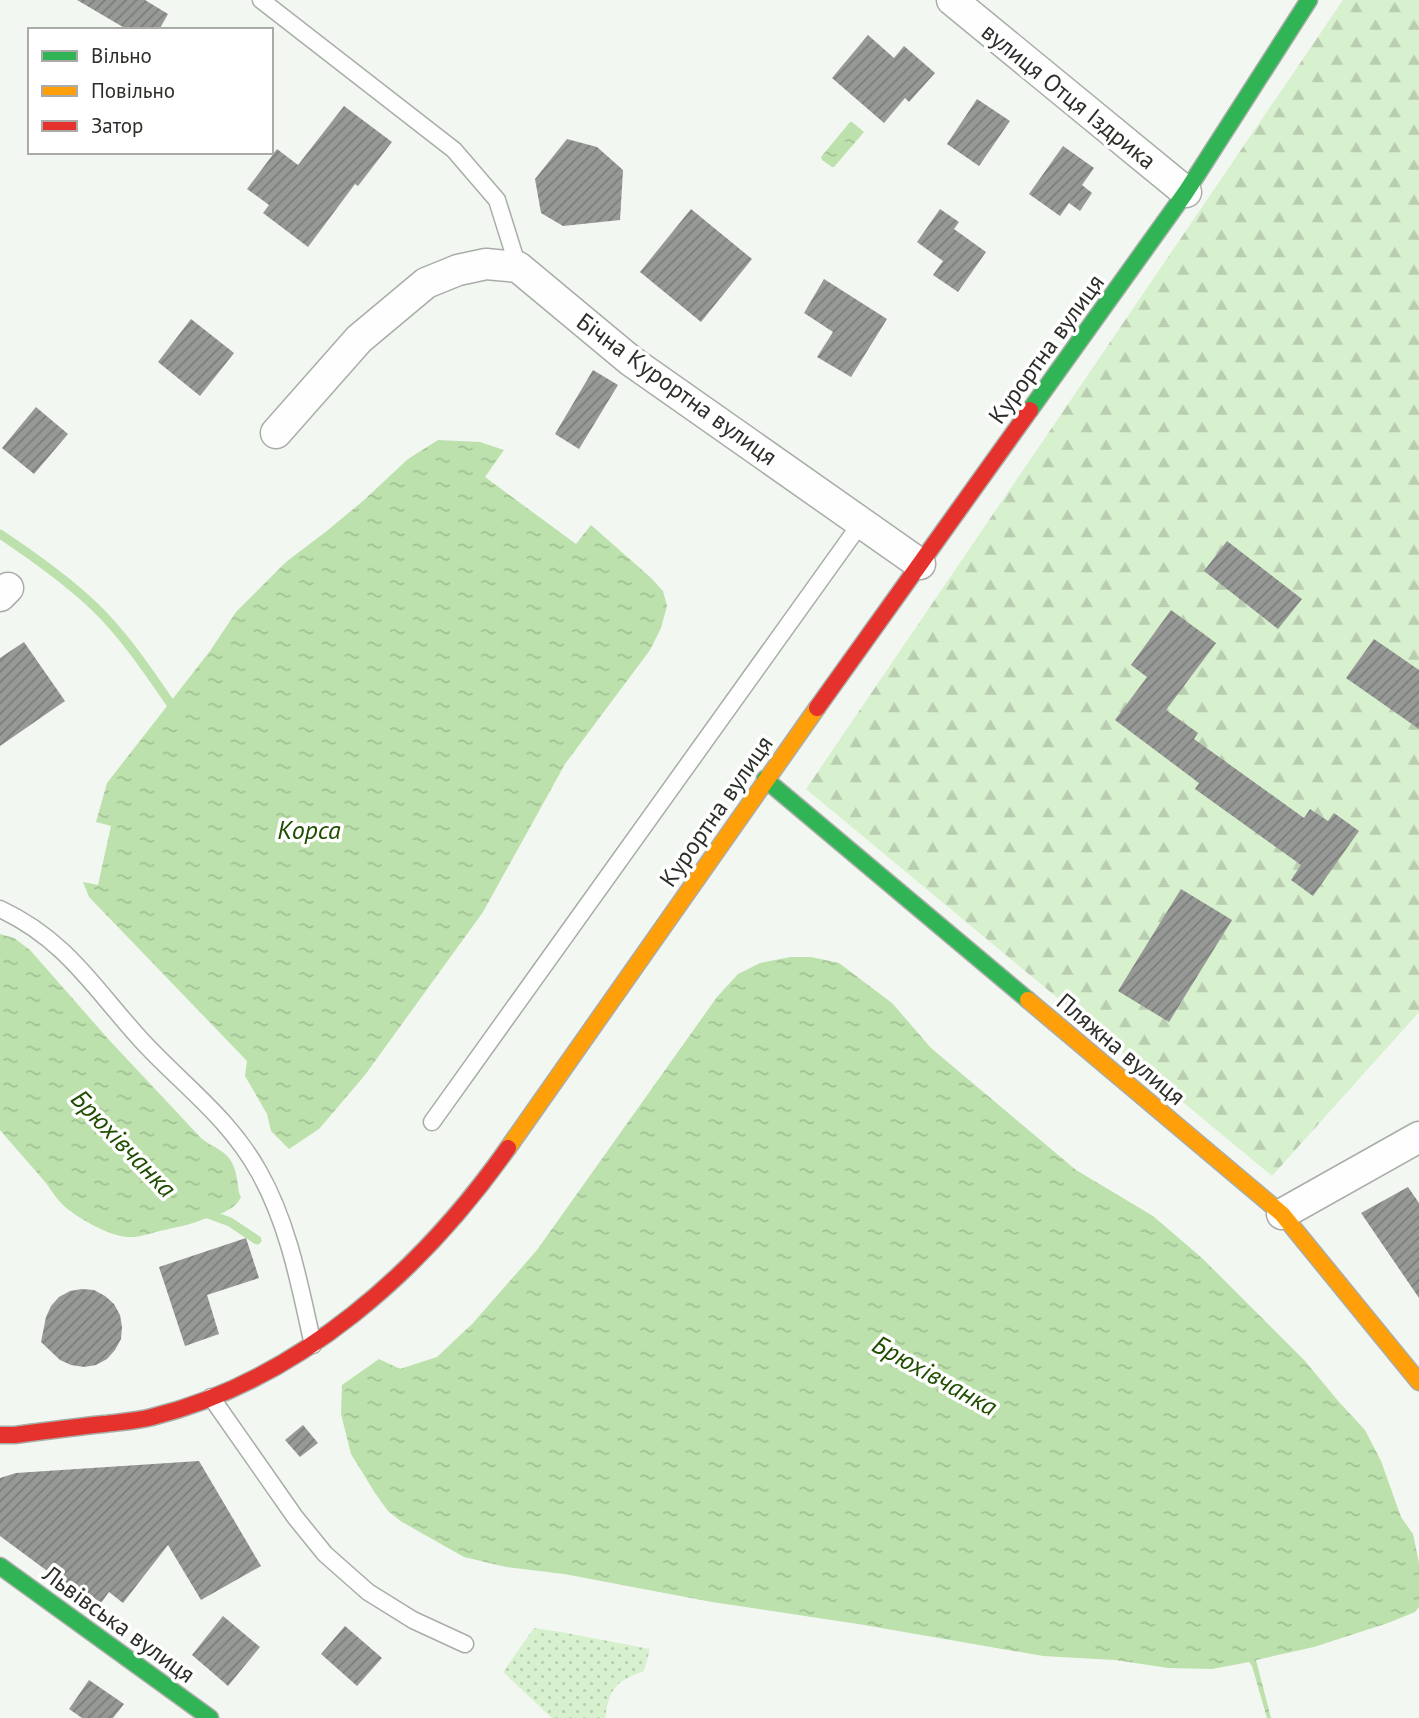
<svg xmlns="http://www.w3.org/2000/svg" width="1419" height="1718" font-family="'PT Sans',sans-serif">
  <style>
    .forest { fill: url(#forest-firs) }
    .park { fill: url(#park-dots) }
    .water { fill: url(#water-ripples) }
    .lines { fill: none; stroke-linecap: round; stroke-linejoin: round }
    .stream { stroke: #bce1ac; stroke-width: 9 }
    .building { fill: url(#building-hatch) }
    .lane-casing { stroke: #a9ada8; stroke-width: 19 }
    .street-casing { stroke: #a9ada8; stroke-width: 33 }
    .fast-casing { stroke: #a9ada8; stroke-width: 19 }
    .slow-casing { stroke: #a9ada8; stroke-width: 19 }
    .jam-casing { stroke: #a9ada8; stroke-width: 19 }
    .lane { stroke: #fdfefd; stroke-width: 16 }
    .street { stroke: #fdfefd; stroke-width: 30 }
    .fast { stroke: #30b455; stroke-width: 16 }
    .slow { stroke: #ff9f0a; stroke-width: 16 }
    .jam { stroke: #e5322d; stroke-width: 16 }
    .labels { text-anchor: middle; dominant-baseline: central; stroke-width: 7; stroke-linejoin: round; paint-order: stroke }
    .street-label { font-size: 24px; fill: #2b2e29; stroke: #fff }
    .water-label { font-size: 26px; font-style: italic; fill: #204e00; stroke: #fff }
  </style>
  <defs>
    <pattern id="forest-firs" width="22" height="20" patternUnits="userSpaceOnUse" patternTransform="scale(1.75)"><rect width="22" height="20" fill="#d7f0cd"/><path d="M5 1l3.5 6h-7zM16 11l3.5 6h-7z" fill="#b9ceb0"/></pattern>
    <pattern id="park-dots" width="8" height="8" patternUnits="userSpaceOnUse" patternTransform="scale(1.75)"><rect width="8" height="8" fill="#d7f0cd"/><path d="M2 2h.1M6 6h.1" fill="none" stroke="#b9ceb0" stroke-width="1.8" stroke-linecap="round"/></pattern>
    <pattern id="water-ripples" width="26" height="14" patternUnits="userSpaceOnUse" patternTransform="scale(1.75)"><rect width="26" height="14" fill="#bce1ac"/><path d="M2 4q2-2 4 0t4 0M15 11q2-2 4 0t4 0" fill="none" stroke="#a2c194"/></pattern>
    <pattern id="building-hatch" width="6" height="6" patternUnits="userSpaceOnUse" patternTransform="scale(1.75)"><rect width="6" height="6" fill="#969995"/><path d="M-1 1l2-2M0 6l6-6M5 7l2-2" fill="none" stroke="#7b7d7a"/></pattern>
  </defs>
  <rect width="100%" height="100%" fill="#f3f7f2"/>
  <path class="forest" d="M 1343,0 L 1419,0 L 1419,1012 L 1272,1176 L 806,789 Z"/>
  <path class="park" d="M 534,1628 L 561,1632 L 650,1649 L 644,1671 C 615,1682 610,1687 605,1718 L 552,1718 L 503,1672 Z"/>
  <path class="water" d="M 850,122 L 852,122 L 864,132 L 834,167 L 832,167 L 822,160 L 821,157 Z
    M 438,440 L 480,442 L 504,450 L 485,477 L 576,544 L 591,525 L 650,577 L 663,591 L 667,606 L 661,628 L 650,650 L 565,764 L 483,912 L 365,1075 L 319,1129 L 289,1149 L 271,1131 L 267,1114 L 245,1076 L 247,1061 L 89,897 L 83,882 L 98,885 L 111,826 L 96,822 L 107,783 L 210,651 L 236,612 L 286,562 L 328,530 L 364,500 L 408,459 Z
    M 0,934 L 14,938 L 30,950 L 110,1041 L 201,1138 C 208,1144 214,1146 221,1151 C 236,1160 237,1178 239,1193 L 241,1197 C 234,1213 211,1216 196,1222 C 186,1226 175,1227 165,1230 C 152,1232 141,1238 128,1237 C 111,1237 75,1217 62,1204 C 56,1198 51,1190 46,1183 C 31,1165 15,1148 0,1130 Z
    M 791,957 L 811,957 L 839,963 L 892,1003 L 931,1048 L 1076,1170 L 1153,1216 L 1202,1258 L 1305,1361 L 1339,1402 L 1365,1430 L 1381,1461 L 1401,1517 L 1413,1534 L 1419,1563 L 1419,1607 L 1415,1612 L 1388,1623 L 1314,1647 L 1256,1660 L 1271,1718 L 1267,1718 L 1252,1666 L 1249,1662 L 1212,1669 L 1168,1668 L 1115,1660 L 1043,1656 L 858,1624 L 712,1602 L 564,1574 L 506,1567 L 464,1557 L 402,1522 L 388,1511 L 375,1493 L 351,1454 L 341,1414 L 342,1385 L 379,1359 L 400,1369 L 437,1357 L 473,1323 L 537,1250 L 717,997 L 738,974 L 760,963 Z"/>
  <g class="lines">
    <path class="stream" d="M 0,534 C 33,556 66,579 95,607 C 126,637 150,674 175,710
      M 203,1212 L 230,1222 L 257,1240"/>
  </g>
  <path class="building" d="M 77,0 L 145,0 L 168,14 L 159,30 L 128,30 Z
    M 868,35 L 894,58 L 904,46 L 935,73 L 909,102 L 905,98 L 884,123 L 832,78 Z
    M 977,99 L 1010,121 L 979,166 L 947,144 Z
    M 344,106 L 392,142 L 358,186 L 355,184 L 308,247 L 263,213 L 269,205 L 247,189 L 277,149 L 298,165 Z
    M 567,139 L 597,147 L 623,170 L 620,220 L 563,226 L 541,213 L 535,179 Z
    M 1063,146 L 1094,168 L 1082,185 L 1092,193 L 1080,211 L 1069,203 L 1060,216 L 1029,194 Z
    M 691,209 L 752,259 L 701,322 L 640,272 Z
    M 940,209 L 959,222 L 954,229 L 986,252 L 958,292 L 933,275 L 943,261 L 917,242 Z
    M 824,279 L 887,319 L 851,377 L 817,357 L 833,332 L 804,313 Z
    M 191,319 L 234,353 L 200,396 L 158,362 Z
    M 593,370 L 618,385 L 579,449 L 555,434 Z
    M 36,407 L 68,434 L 34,474 L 2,448 Z
    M 1227,541 L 1302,599 L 1278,629 L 1204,571 Z
    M 1171,610 L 1216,643 L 1166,710 L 1198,733 L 1194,739 L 1304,818 L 1310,809 L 1328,821 L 1334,813 L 1359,831 L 1313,896 L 1291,880 L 1301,865 L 1195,789 L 1199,783 L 1115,720 L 1147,677 L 1131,665 Z
    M 1374,639 L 1419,670 L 1419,729 L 1346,678 Z
    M 24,642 L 65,701 L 0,746 L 0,658 Z
    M 1181,889 L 1232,920 L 1169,1022 L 1118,991 Z
    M 1408,1187 L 1419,1203 L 1419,1298 L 1361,1213 Z
    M 246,1238 L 259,1278 L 207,1295 L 219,1334 L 185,1346 L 159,1267 Z
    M 82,1289 L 94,1290 L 105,1296 L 114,1304 L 120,1315 L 122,1327 L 121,1339 L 115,1350 L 107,1359 L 96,1365 L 84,1367 L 71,1365 L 60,1360 L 41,1342 L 46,1317 L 51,1306 L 59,1297 L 70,1291 Z
    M 303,1425 L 318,1443 L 300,1457 L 285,1440 Z
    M 199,1461 L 261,1566 L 201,1600 L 168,1545 L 123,1603 L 109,1592 L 101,1603 L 89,1594 L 85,1599 L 0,1536 L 0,1478 L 16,1473 Z
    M 223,1616 L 260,1647 L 228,1686 L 192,1655 Z
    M 345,1626 L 382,1658 L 357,1686 L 321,1654 Z
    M 89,1680 L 124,1704 L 113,1718 L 82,1718 L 69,1709 Z"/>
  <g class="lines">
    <g class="lane-casing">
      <path id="lane" d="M 261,0 L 454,150 L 497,200 L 518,267
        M 0,909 C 67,940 95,990 143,1042 C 184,1086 229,1118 259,1172 C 289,1225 300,1287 313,1345
        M 432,1122 L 861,523
        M 211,1397 L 295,1517 L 325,1554 L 368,1592 L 413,1620 L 465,1644"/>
    </g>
    <g class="street-casing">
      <path id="street" d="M 952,0 L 1186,192
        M 276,433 L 359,339 L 426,283 L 458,270 L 486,264 L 518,267 L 631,361 L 920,564
        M 0,596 L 8,588
        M 1282,1214 L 1419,1137"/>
    </g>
    <g class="fast-casing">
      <path id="fast" d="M 1030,410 L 1186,192 L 1309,0
        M 765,779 L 1028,1000
        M 0,1566 L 210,1718"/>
    </g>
    <g class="slow-casing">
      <path id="slow" d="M 1028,1000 L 1282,1214 L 1419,1382
        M 508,1148 L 817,708"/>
    </g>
    <g class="jam-casing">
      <path id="jam" d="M 817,708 L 1030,410
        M 0,1435 L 15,1435 C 45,1431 75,1427 104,1424 C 120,1422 137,1421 152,1417 C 300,1380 422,1270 508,1148"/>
    </g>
    <use href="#lane" class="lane"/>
    <use href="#street" class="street"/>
    <use href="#fast" class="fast"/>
    <use href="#slow" class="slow"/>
    <use href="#jam" class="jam"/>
  </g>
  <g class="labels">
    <g class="street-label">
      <text transform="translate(1069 96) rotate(39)">вулиця Отця Іздрика</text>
      <text transform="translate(1046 349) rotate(-54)">Курортна вулиця</text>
      <text transform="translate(677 389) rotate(36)">Бічна Курортна вулиця</text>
      <text transform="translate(716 811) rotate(-55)">Курортна вулиця</text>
      <text transform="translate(1121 1049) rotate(40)">Пляжна вулиця</text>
      <text transform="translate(119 1624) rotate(36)">Львівська вулиця</text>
    </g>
    <g class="water-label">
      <text x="309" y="829">Корса</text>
      <text transform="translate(124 1143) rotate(46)">Брюхівчанка</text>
      <text transform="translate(935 1375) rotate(29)">Брюхівчанка</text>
    </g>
  </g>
  <rect x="28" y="28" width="245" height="126" fill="#ffffff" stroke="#aaaba9" stroke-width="2"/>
  <rect x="42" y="51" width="35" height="10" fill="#30b455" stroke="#aaaba9" stroke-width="2"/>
  <text x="91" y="63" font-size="21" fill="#2b2e29">Вільно</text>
  <rect x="42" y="86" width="35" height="10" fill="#ff9f0a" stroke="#aaaba9" stroke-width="2"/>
  <text x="91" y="98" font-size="21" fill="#2b2e29">Повільно</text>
  <rect x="42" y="121" width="35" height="10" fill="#e5322d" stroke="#aaaba9" stroke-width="2"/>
  <text x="91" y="133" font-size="21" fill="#2b2e29">Затор</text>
</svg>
